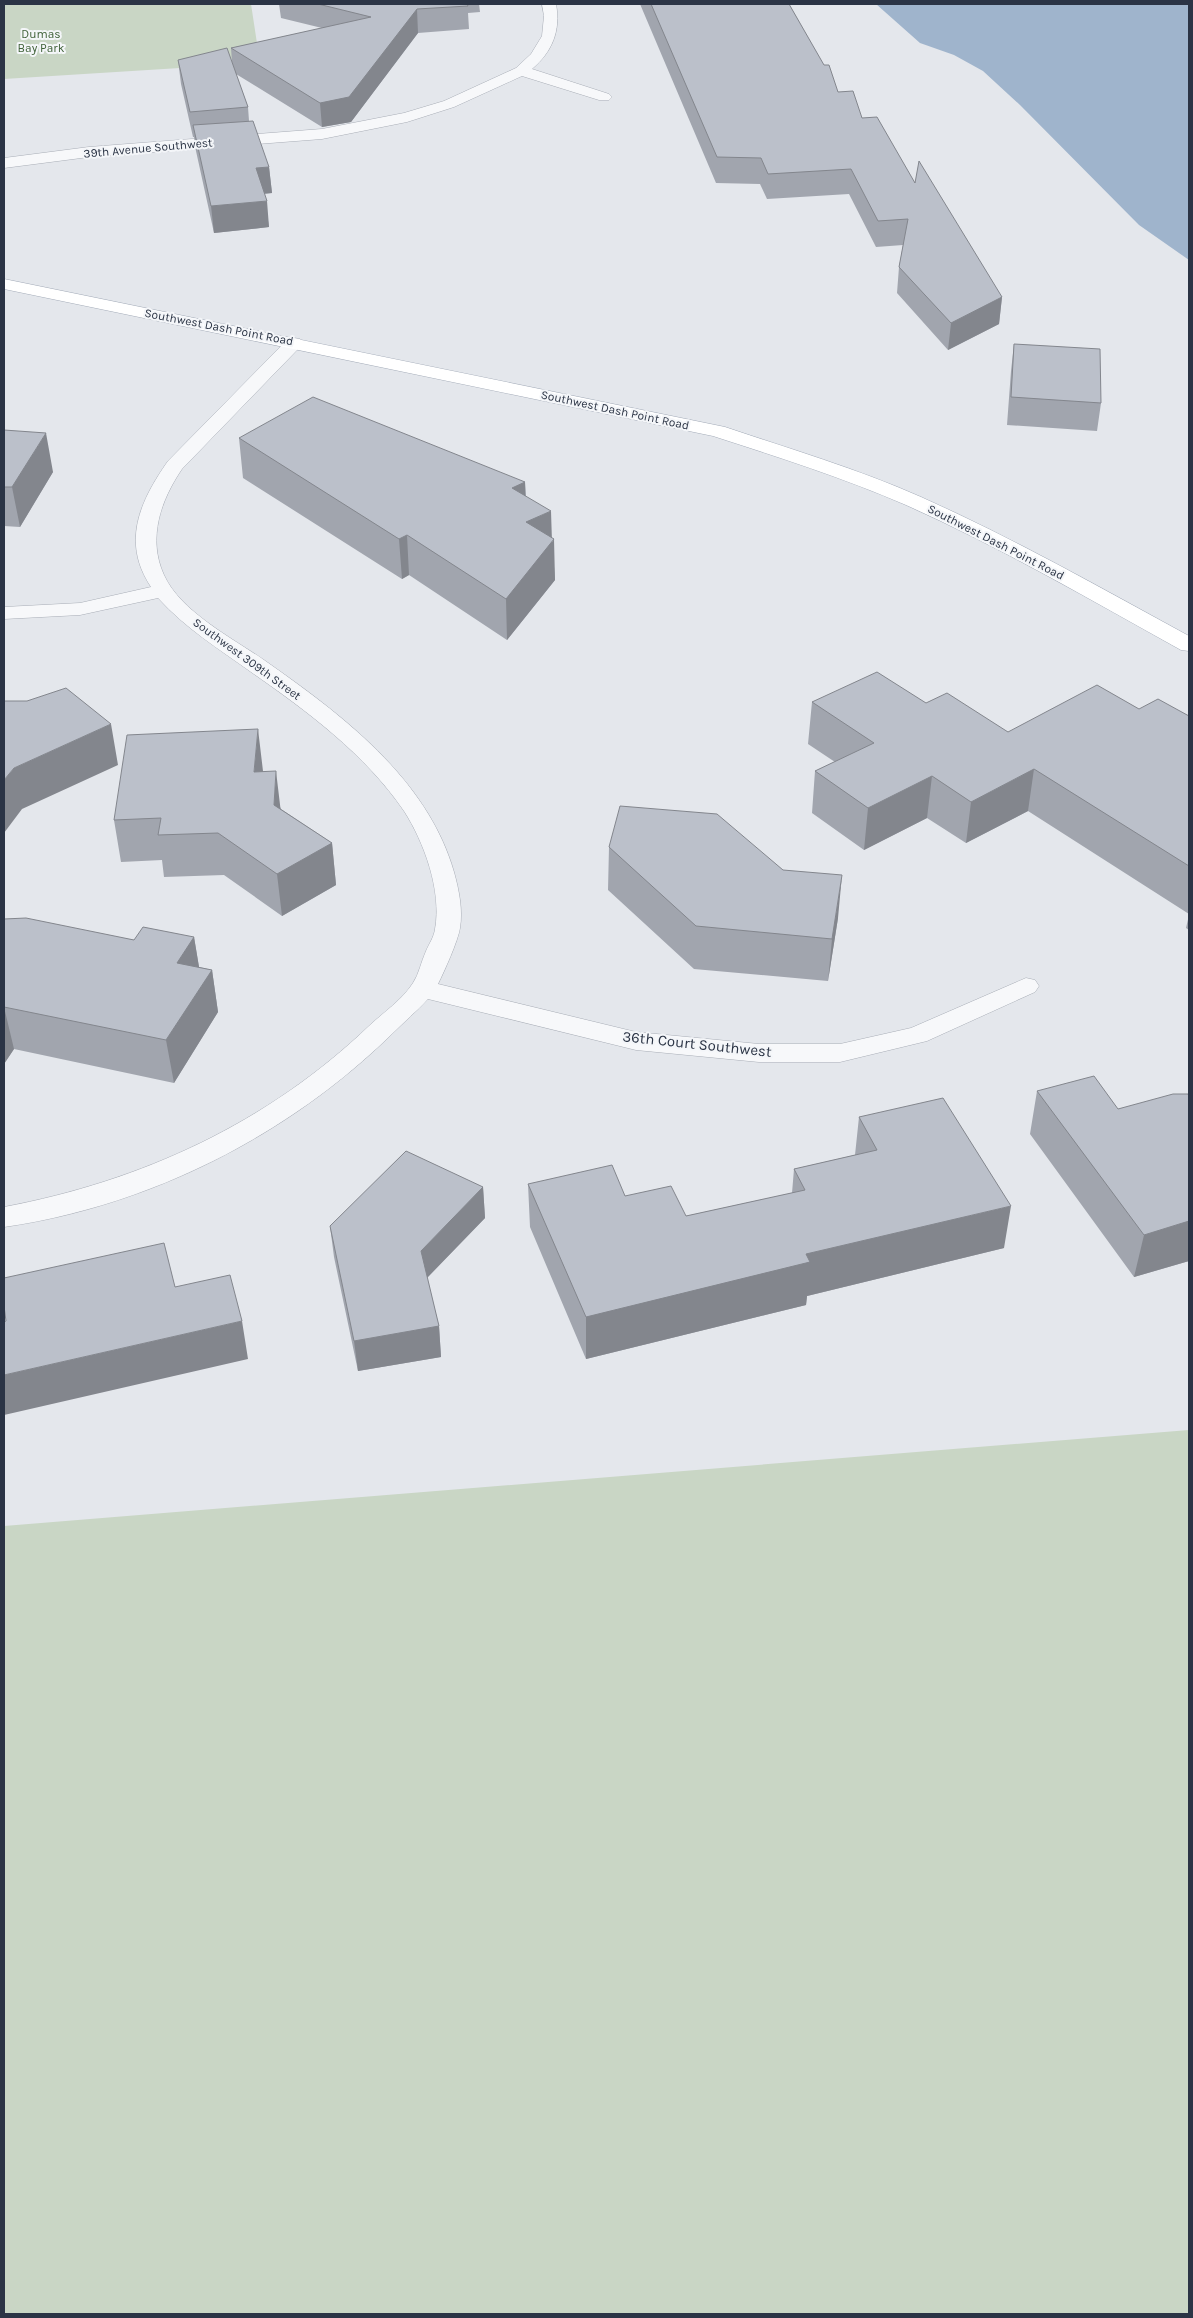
<svg xmlns="http://www.w3.org/2000/svg" width="1193" height="2318" font-family="Karla,sans-serif">
  <style>
    .green { fill: #c9d6c5 }
    .water { fill: #9fb4cc }
    .lines { fill: none; stroke-linecap: round; stroke-linejoin: round }
    .minor-casing { stroke: #a9aeb7; stroke-width: 1 }
    .major-casing { stroke: #a3abb8; stroke-width: 1 }
    .minor { fill: #f7f8fa; fill-rule: evenodd }
    .major { fill: #fff; fill-rule: evenodd }
    .wall { fill: #a1a5ae }
    .shaded-wall { fill: #83868d }
    .building { fill: #bbc0ca; stroke: #83868d }
    .labels { text-anchor: middle; dominant-baseline: central; stroke-width: 4; stroke-linejoin: round; paint-order: stroke }
    .far-park-label { font-size: 12px; fill: #3f6138; stroke: #f4f6f9 }
    .far-street-label { font-size: 12px; fill: #2b3445; stroke: #f4f6f9 }
    .street-label { font-size: 15px; fill: #2b3445; stroke: #f4f6f9 }
  </style>
  <rect width="100%" height="100%" fill="#e4e7ec"/>
  <path class="green" d="M 4,4 L 251,4 L 260,63 L 4,79 Z
    M 1189,1430 L 1189,2314 L 4,2314 L 4,1526 Z"/>
  <path class="water" d="M 876,4 L 1189,4 L 1189,260 L 1139,225 L 1020,105 L 983,71 L 954,55 L 920,43 Z"/>
  <g class="lines">
    <g class="minor-casing">
      <path id="minor" d="M 542,4 L 556,4 C 561,31 552,52 532,69 L 609,94 L 612,97 L 609,100 L 599,100 L 522,76 L 454,107 L 407,122 L 322,139 L 89,157 L 4,168 L 4,158 L 89,147 L 322,129 L 404,113 L 444,101 L 516,68 L 531,54 L 542,36 L 544,16 Z
        M 294,338 L 300,339 L 303,343 L 300,347 L 182,469 C 161,500 147,538 164,575 C 180,611 232,638 264,660 C 341,714 427,778 454,872 C 459,890 463,910 460,928 C 458,941 444,972 438,984 L 636,1032 L 759,1044 L 840,1044 L 911,1028 L 1026,978 L 1035,980 L 1039,986 L 1035,992 L 927,1041 L 840,1062 L 759,1062 L 636,1050 L 428,999 C 417,1011 404,1022 393,1033 C 288,1136 149,1206 4,1227 L 4,1207 C 142,1181 268,1123 370,1025 C 384,1012 402,1000 413,983 C 419,974 421,962 426,951 C 429,944 434,937 435,929 C 442,891 424,842 404,811 C 365,754 307,711 251,672 C 219,649 185,628 158,598 L 80,615 L 4,619 L 4,607 L 80,603 L 151,587 C 121,542 140,501 168,461 L 288,339 Z"/>
    </g>
    <g class="major-casing">
      <path id="major" d="M 4,279 L 725,427 C 790,449 858,469 921,497 C 1013,538 1101,588 1189,636 L 1189,651 L 1181,650 C 1091,600 1000,547 906,505 C 844,478 778,457 713,436 L 4,289 Z"/>
    </g>
    <use href="#minor" class="minor"/>
    <use href="#major" class="major"/>
  </g>
  <path class="wall" d="M 279,4 L 479,4 L 480,12 L 468,13 L 469,29 L 418,33 L 351,122 L 322,127 L 236,74 L 248,107 L 249,121 L 269,167 L 272,193 L 264,194 L 269,227 L 214,233 L 196,151 L 194,137 L 193,137 L 181,84 L 178,60 L 232,62 L 231,48 L 322,28 L 281,18 Z
    M 640,4 L 789,4 L 838,92 L 862,118 L 915,183 L 1002,297 L 999,324 L 948,350 L 897,293 L 899,267 L 903,245 L 876,247 L 849,194 L 767,199 L 760,184 L 716,183 Z
    M 1014,344 L 1101,403 L 1097,431 L 1007,425 L 1011,371 Z
    M 4,430 L 53,472 L 20,527 L 4,526 Z
    M 239,438 L 525,482 L 526,496 L 552,538 L 555,580 L 507,640 L 409,575 L 402,579 L 243,478 Z
    M 812,702 L 926,703 L 1008,732 L 1139,709 L 1189,716 L 1189,914 L 1028,811 L 966,843 L 927,818 L 864,850 L 812,813 L 815,771 L 835,762 L 808,744 Z
    M 263,772 L 281,809 L 332,843 L 336,885 L 282,916 L 224,875 L 164,877 L 162,860 L 121,862 L 114,820 Z
    M 609,847 L 838,918 L 828,981 L 694,969 L 608,890 Z
    M 1189,915 L 1189,930 L 1186,928 Z
    M 4,919 L 134,940 L 194,937 L 199,967 L 212,970 L 218,1012 L 174,1083 L 14,1049 L 4,1064 Z
    M 1037,1091 L 1118,1109 L 1189,1096 L 1189,1261 L 1134,1277 L 1030,1134 Z
    M 859,1117 L 1004,1248 L 807,1296 L 806,1305 L 586,1359 L 530,1227 L 528,1184 L 625,1196 L 686,1216 L 792,1193 L 794,1169 L 855,1155 Z
    M 483,1187 L 485,1218 L 427,1278 L 439,1326 L 441,1357 L 358,1371 L 334,1257 L 330,1226 Z"/>
  <path class="shaded-wall" d="M 417,9 L 418,33 L 351,122 L 322,127 L 320,103 Z
    M 269,167 L 272,193 L 258,194 L 256,168 Z
    M 267,201 L 269,227 L 214,233 L 211,206 Z
    M 1002,297 L 999,324 L 948,350 L 951,323 Z
    M 46,433 L 53,472 L 20,527 L 12,487 Z
    M 525,482 L 526,522 L 512,488 Z
    M 551,511 L 552,542 L 554,539 L 555,580 L 507,640 L 506,599 L 526,522 Z
    M 407,535 L 409,575 L 402,579 L 399,539 Z
    M 111,724 L 118,765 L 22,809 L 4,833 L 4,780 L 14,768 Z
    M 258,729 L 263,771 L 259,814 L 254,772 Z
    M 1034,769 L 1028,811 L 966,843 L 971,802 Z
    M 276,771 L 281,813 L 274,805 Z
    M 932,776 L 927,818 L 864,850 L 868,808 Z
    M 332,843 L 336,885 L 282,916 L 277,874 Z
    M 842,875 L 838,918 L 828,981 L 832,939 Z
    M 194,937 L 201,979 L 177,963 Z
    M 212,970 L 218,1012 L 174,1083 L 166,1040 Z
    M 4,1007 L 14,1049 L 4,1064 Z
    M 483,1187 L 485,1218 L 423,1282 L 421,1251 Z
    M 1011,1206 L 1004,1248 L 807,1296 L 806,1305 L 586,1359 L 586,1317 L 806,1254 Z
    M 1189,1221 L 1189,1261 L 1134,1277 L 1144,1235 Z
    M 242,1321 L 248,1359 L 4,1415 L 4,1375 Z
    M 439,1326 L 441,1357 L 358,1371 L 354,1341 Z"/>
  <path class="building" d="M 318,4 L 467,4 L 468,6 L 417,9 L 349,97 L 320,103 L 231,48 L 371,17 Z
    M 651,4 L 789,4 L 824,65 L 829,65 L 838,92 L 853,91 L 862,118 L 877,117 L 915,183 L 919,161 L 1002,297 L 951,323 L 899,267 L 908,219 L 878,221 L 851,169 L 768,174 L 761,158 L 717,157 Z
    M 227,48 L 248,107 L 190,112 L 178,60 Z
    M 253,121 L 269,167 L 256,168 L 267,201 L 211,206 L 193,125 Z
    M 1014,344 L 1100,349 L 1101,403 L 1011,397 Z
    M 313,397 L 525,482 L 512,488 L 551,511 L 526,522 L 554,539 L 506,599 L 407,535 L 399,539 L 239,438 Z
    M 4,430 L 46,433 L 12,487 L 4,487 Z
    M 877,672 L 926,703 L 947,693 L 1008,732 L 1097,685 L 1139,709 L 1158,699 L 1189,716 L 1189,866 L 1034,769 L 971,802 L 932,776 L 868,808 L 815,771 L 874,743 L 812,702 Z
    M 66,688 L 111,724 L 14,768 L 4,780 L 4,701 L 27,701 Z
    M 258,729 L 254,772 L 276,771 L 274,805 L 332,843 L 277,874 L 218,833 L 158,835 L 161,818 L 114,820 L 127,735 Z
    M 620,806 L 717,814 L 783,870 L 842,875 L 832,939 L 696,926 L 609,847 Z
    M 26,918 L 134,940 L 143,927 L 194,937 L 177,963 L 212,970 L 166,1040 L 4,1007 L 4,1008 L 4,919 Z
    M 1094,1076 L 1118,1109 L 1173,1094 L 1188,1094 L 1189,1096 L 1189,1221 L 1144,1235 L 1037,1091 Z
    M 943,1098 L 1011,1206 L 806,1254 L 810,1262 L 586,1317 L 528,1184 L 612,1165 L 625,1196 L 671,1186 L 686,1216 L 805,1190 L 794,1169 L 877,1150 L 859,1117 Z
    M 406,1151 L 483,1187 L 421,1251 L 439,1326 L 354,1341 L 330,1226 Z
    M 164,1243 L 175,1287 L 230,1275 L 242,1321 L 4,1375 L 4,1322 L 6,1321 L 4,1306 L 4,1278 Z"/>
  <g class="labels">
    <g class="far-park-label">
      <text x="41" y="34">Dumas<tspan x="41" dy="14">Bay Park</tspan></text>
    </g>
    <g class="far-street-label">
      <text transform="translate(148 148) rotate(-5)">39th Avenue Southwest</text>
      <text transform="translate(219 327) rotate(11)">Southwest Dash Point Road</text>
      <text transform="translate(615 410) rotate(12)">Southwest Dash Point Road</text>
      <text transform="translate(996 542) rotate(27)">Southwest Dash Point Road</text>
      <text transform="translate(247 659) rotate(36)">Southwest 309th Street</text>
    </g>
    <g class="street-label">
      <text transform="translate(697 1044) rotate(6)">36th Court Southwest</text>
    </g>
  </g>
  <rect width="1193" height="2318" fill="none" stroke="#2b3445" stroke-width="10"/>
</svg>
